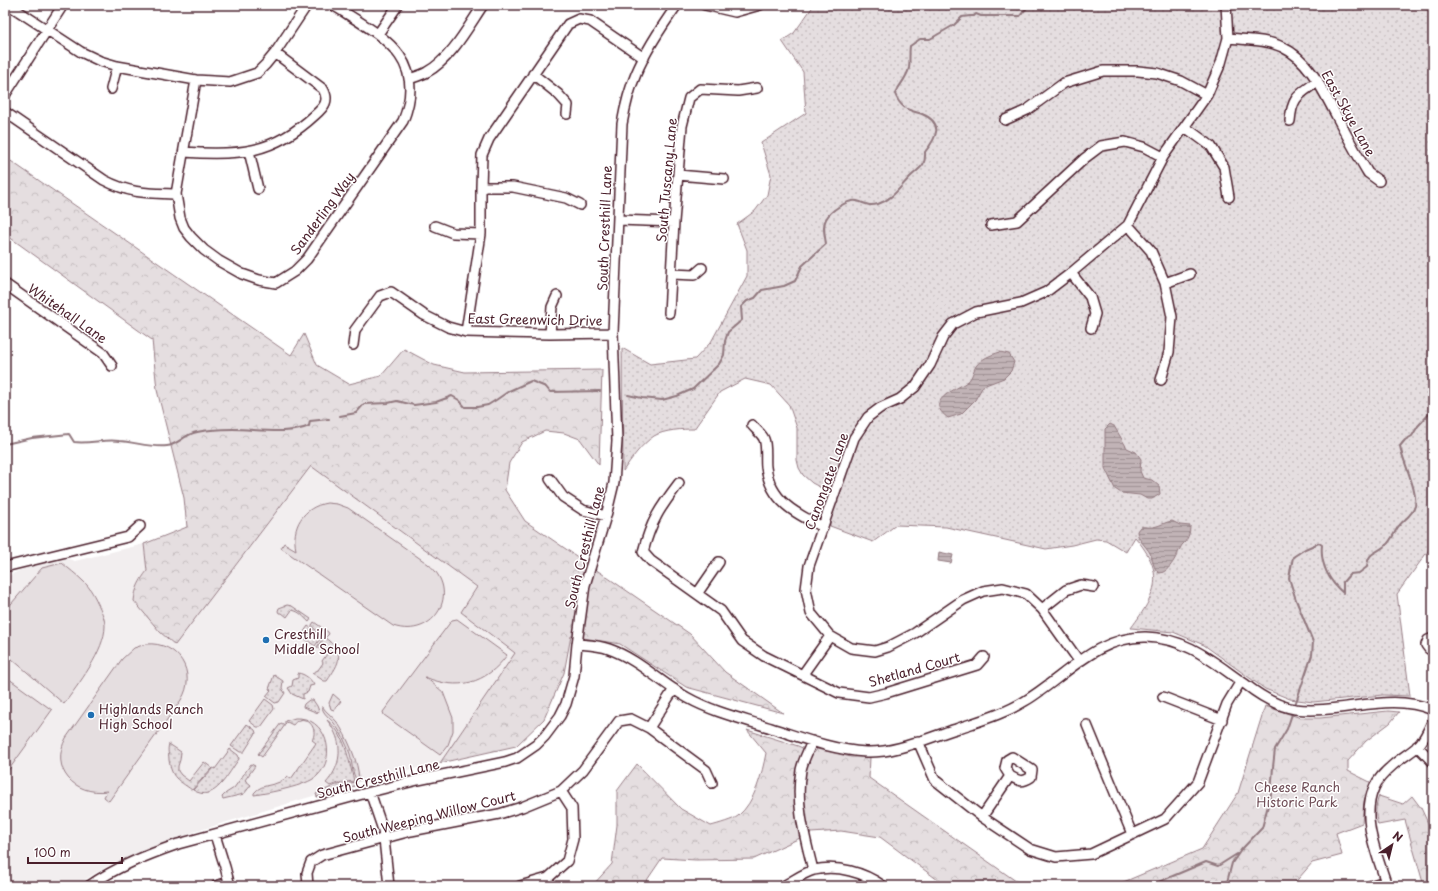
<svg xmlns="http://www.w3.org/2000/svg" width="1438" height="891" font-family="'Playpen Sans',sans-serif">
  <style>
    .built { fill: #f2eeef }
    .grass { fill: url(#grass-dots); stroke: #987e86 }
    .park { fill: url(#park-crowns); stroke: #987e86 }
    .pitch { fill: #e5dee0; stroke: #987e86 }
    .water { fill: url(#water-rules); stroke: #91787e }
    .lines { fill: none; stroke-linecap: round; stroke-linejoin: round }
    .stream { stroke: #91787e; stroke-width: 2 }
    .minor-casing { stroke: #4a1f2b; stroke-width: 12 }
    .minor { stroke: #fff; stroke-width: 9 }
    .poi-dot { fill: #1f6fb2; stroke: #fff; stroke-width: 1.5 }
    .labels { text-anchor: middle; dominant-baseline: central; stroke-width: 3; stroke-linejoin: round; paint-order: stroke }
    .street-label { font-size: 13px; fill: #4a1f2b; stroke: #fff }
    .poi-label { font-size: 13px; fill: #4a1f2b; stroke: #fff; text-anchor: start }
    .park-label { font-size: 13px; fill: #714f58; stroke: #fff }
  </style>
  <defs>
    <pattern id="grass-dots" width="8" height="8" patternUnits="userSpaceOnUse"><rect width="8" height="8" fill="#e5dee0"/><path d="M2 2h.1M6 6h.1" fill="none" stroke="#c6bec0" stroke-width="1.8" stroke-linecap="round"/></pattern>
    <pattern id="park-crowns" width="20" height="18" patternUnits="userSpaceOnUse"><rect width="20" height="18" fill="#e5dee0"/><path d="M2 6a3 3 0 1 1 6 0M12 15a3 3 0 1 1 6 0" fill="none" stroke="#c6bec0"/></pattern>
    <pattern id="water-rules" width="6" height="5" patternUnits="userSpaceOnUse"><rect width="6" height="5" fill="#c1b3b6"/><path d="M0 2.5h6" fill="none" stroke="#9f9194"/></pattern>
  </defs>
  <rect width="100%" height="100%" fill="#fff"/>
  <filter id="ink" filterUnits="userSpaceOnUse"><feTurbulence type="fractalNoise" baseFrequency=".025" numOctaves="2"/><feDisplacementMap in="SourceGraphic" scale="8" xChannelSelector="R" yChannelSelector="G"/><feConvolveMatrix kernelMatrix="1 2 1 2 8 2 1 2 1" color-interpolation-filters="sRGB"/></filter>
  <g filter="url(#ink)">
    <path class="built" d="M 311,466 L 477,587 L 461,612 L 516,653 L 440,763 L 373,778 L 197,831 L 108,866 L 92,875 L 76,886 L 5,886 L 5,578 L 20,570 L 65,558 L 75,561 L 144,544 L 147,571 L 140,581 L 134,601 L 160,632 L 175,645 Z"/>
    <path class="grass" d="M 814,5 L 1433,5 L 1433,544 L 1397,594 L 1410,696 L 1383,695 L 1313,702 L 1290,699 L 1265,689 L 1204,645 L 1173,632 L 1131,628 C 1157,593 1166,574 1135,537 L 1126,552 L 1106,540 L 1096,539 L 1072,545 L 1046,549 L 946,527 L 896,525 L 873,542 L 830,526 L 829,492 L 812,483 L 803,475 L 799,468 L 797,460 L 797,428 L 789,405 L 771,385 L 745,379 L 720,392 L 694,429 C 683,429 664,430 654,436 C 641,445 632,458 623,471 L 622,348 L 650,364 L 695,359 L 711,342 L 747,276 L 747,250 L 737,224 L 755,211 L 767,195 L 771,175 L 761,143 L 806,113 L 803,72 L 782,41 L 794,33 Z
      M 287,605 L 292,606 L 311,619 L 309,622 C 303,617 301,612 292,610 L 287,617 L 282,613 L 279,613 L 278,611 L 279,608 Z
      M 314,622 L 328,632 L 329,634 L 326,637 L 312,627 L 312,625 Z
      M 308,626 L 322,636 L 315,646 L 301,636 Z
      M 324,637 C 346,653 340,662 327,681 L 324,681 L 312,673 L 318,670 L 323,663 L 322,661 L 327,654 L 317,647 Z
      M 298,673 C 305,674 311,679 314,685 L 310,686 L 308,692 L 303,694 L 303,699 L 292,694 L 288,688 L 292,686 L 293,680 L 298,678 Z
      M 274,675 L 283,681 L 282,688 L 285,693 L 279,702 L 275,703 L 266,696 L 271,690 L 269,689 Z
      M 333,694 L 341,701 L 334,710 L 331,709 L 329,703 Z
      M 265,699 L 273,705 L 274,709 L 261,727 L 257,727 L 249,721 Z
      M 309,700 L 313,700 L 317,706 L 319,711 L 318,713 L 303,707 L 304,704 Z
      M 322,706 C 326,712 332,716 337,722 C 347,736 359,763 359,780 L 357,780 C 352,775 352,761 350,754 C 346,743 341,732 334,723 C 330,718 322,713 322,706 Z
      M 295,718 C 326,716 338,757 317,776 C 307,786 268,793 254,795 L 254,793 C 262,782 278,788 287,776 L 291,779 L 316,743 L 312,740 C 320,727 303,711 293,725 L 287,722 L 285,724 L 285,721 Z
      M 327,720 C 345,733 349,761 354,781 L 338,783 L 330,786 L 326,783 C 339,769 343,750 335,733 C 333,728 330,724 327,720 Z
      M 281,723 L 285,725 L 262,757 L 258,754 Z
      M 247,724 L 255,730 L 256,733 L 244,752 L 240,752 L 231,746 Z
      M 169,744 L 181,752 L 180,760 L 178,766 L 178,771 L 181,775 L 189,781 L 204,762 L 212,768 L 192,790 C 177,779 172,779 169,760 C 169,755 167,750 169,744 Z
      M 230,749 L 238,755 L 239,759 C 228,773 215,804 193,790 L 213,768 L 215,769 Z
      M 251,764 L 255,766 L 245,780 L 251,785 L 244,794 L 223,799 L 222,797 L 226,793 L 234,788 Z
      M 356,782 L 357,784 L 355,786 L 317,797 L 316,794 L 336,785 Z"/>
    <path class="park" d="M 5,157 L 291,355 L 304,334 L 317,365 L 349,384 L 381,376 L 404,349 L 434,365 L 465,372 L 602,370 L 599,465 L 580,439 L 564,433 L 545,431 L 522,442 L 509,463 L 505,490 L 525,521 L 690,634 L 725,672 L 783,713 L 686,687 L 620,644 L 571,636 L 564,673 L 544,719 L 516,746 L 440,763 L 515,653 L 461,612 L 477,587 L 311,466 L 175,645 L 160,632 L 134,601 C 135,589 140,580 147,571 L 144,544 L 187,527 L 184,498 L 157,390 L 152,340 L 5,234 Z
      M 1265,706 L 1301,718 L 1320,718 L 1388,711 L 1399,712 L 1390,723 L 1366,741 L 1348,761 L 1348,771 L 1370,782 L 1364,801 L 1362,823 L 1336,833 L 1342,855 L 1312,863 L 1292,886 L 1114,886 L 1202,849 L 1238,793 Z
      M 747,730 L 798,746 L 814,753 L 817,749 L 851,757 L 870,757 L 869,778 L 1023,886 L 946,886 L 880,837 L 841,831 L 811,833 L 754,859 L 696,860 L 662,858 L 643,886 L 592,886 L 612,864 L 617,825 L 617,791 L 637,764 L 681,809 L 711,826 C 718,824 733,820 738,816 C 755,802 762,774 766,753 Z
      M 1379,796 L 1403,804 L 1412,796 L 1421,808 L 1433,834 L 1433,886 L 1424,886 L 1405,820 L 1378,825 C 1375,815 1375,807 1379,796 Z"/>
    <path class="pitch" d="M 327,503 L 337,504 L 348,508 L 428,564 C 462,591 435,640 393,626 L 281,548 L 284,543 L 296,550 C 291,527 303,507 327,503 Z
      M 62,563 C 69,569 76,574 83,581 C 90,587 95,597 99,606 C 102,612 105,620 105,626 C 105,650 78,685 64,704 L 5,653 L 5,611 L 42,568 Z
      M 457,619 L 507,655 C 486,684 458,691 425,677 L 443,692 L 453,718 L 453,731 L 448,745 L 440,755 L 384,715 L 383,712 L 452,620 Z
      M 146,644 C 178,641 198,673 181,700 L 109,801 L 104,797 L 107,791 C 75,796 49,769 66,738 L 122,659 L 134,648 Z
      M 5,676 L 52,710 L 5,775 Z"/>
    <path class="water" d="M 1000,352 L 1009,354 L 1014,362 L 1011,371 L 1004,378 L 983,386 L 975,400 L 961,414 L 948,418 C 944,415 937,409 939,403 C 942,394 960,387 967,382 C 972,379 973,371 976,366 C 982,358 991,355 1000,352 Z
      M 1110,424 L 1114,426 L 1127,448 L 1136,452 L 1141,459 L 1140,471 L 1143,478 L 1152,480 L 1159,486 L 1160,494 L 1152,499 L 1147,499 L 1140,495 L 1121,493 L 1115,489 L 1105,468 L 1105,429 Z
      M 1172,521 L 1180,525 L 1190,526 C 1190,533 1188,540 1182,545 C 1177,554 1170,573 1159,573 C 1153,569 1153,559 1150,553 C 1146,546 1137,539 1137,531 L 1140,527 C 1144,526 1149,528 1153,527 C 1160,526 1165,522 1172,521 Z
      M 939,552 L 953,555 L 951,563 L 938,561 Z"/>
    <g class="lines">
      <path class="stream" d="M 628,395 L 642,398 L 662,400 L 677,396 L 693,389 L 719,364 L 724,355 L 725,341 L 728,332 L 742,320 L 741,307 L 747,301 L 755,298 L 762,290 L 784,286 L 795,281 L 802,266 L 826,244 C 825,236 822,226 826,219 C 830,211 848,199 857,201 C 865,203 868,207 878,204 C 892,200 900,187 910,177 C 920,167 926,167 925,152 C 937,137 944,123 922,114 C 916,112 909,111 904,107 C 899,103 897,99 895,94 C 899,85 907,78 909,68 C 910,61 909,53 910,46 L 920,39 L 930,39 L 954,25 L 962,17 L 970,16 L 974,16 L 976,14 L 981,16 L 1020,16 L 1029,5
        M 340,416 L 356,413 L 364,404 L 388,403 L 397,401 L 414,405 L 436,402 L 452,396 L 459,400 L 465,407 L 477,407 L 488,405 L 496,400 L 509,391 L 531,381 L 546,387 L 550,392 L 600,391
        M 5,444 L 32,438 L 69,434 L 74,442 C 89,444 104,439 119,441 C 135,442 151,448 167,446 C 176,445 183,437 191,434 C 198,430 224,429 233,429 C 255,429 289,435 309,426 L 310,421 L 329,419
        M 1295,705 L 1312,655 L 1313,642 L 1296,600 L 1289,578 L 1293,557 L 1305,549 L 1319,543 L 1322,545 C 1320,564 1329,581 1343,593 L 1343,582 L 1350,574 L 1359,573 L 1367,567 C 1368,551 1376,554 1386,545 C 1391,541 1394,533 1398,527 C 1404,519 1412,516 1415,506 C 1418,491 1403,462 1400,446 L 1405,440 L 1412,436 L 1418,426 L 1430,413 L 1433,412
        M 1149,886 L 1206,862 L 1218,866 L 1237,854
        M 1226,886 L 1232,863 L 1241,850 L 1262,828 L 1271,794 L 1273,767 L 1275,749 L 1287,729 L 1292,714"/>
      <g class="minor-casing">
        <path id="minor" d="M 9,5 L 81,52 L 100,61 L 117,66 L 196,80 L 230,82 L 257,73 L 266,64 L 275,53 L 307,5
          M 705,5 L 735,12 L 760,5
          M 378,34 L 398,5
          M 1228,38 C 1245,40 1266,39 1282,47 C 1310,60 1323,91 1337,117 C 1347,136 1357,155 1368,173 L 1379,181
          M 533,74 L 558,94 L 568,105 L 567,114
          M 409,79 C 415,77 422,75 427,72 C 451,59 468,27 483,5
          M 196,80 L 176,194 L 180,218 L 184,228 L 191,237 L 204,250 L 219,261 L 242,274 L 259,280 L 276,283 L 295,271 L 307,259 L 403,121 C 429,56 379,35 333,5
          M 111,89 L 117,66
          M 5,95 L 63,5
          M 5,112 L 104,180 C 131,194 147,193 176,194
          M 1005,120 L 1027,110 L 1064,83 L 1103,71 L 1138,71 L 1157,73 L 1181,81 L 1207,95
          M 1290,121 C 1292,96 1299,95 1318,81
          M 1185,127 L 1211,146 L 1224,167 L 1229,197
          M 249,151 L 258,189
          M 184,152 C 238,156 273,154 315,115 C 324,107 330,101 323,89 L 275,53
          M 678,175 L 724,179
          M 481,187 L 513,187 L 566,198 L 580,205
          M 618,220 L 674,222
          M 991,225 L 1017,221 L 1085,158 L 1101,146 L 1125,142 L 1144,147 L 1163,157
          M 1128,225 L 1151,251 L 1165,283 L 1172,317 L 1169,352 L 1161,380
          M 435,226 L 453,233 L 481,234
          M 1071,273 L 1090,297 L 1095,314 L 1091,328
          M 672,274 L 694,275 L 702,268
          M 1165,283 L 1190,274
          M 5,284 L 103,353 L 112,366
          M 669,313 L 674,222 L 682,126 L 689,98 L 700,89 L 738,91 L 757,88
          M 466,332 L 481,234 L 481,187 L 482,155 L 489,139 L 568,24 L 579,19 L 590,21 L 644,58
          M 550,334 L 552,307 L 557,296
          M 353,345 L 355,330 L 380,296 L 391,292 L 424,315 L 448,327 L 466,332 L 550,334 L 613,333
          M 752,425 C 755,429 762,434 764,439 C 767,446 765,460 766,467 C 770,501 796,514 823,527
          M 550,479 L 563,497 L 583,510 L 606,516
          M 679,483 C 660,508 651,521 643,552 L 651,561 L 721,611 L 742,641 L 764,656 L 839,693 L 869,697 L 886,693 L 977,665 L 984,657
          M 5,567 L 128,537 L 140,526
          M 697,594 L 719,562
          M 1042,609 L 1066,590 L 1081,585 L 1094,587
          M 1433,638 L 1428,640 L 1426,645 L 1429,649 L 1433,651
          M 577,644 C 587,645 598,645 609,649 C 638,659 661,683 688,698 C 713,712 743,719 771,728 C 802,738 833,750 866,752 C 897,753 927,738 956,729 C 979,721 1004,714 1025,701 C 1064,678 1096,636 1146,637 C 1187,638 1213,662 1245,684 C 1259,695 1276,706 1295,709 C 1341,715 1388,691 1433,710
          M 1079,661 L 1042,609 L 1026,594 L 1003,588 L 983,591 L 963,600 L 915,633 L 888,647 L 875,651 L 851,648 L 830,636 L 811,613 L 806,589 L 809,566 L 854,438 L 868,417 L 880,408 L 900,399 L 915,387 L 930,365 L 943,337 L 953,324 L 976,312 L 1021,303 L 1046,292 L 1071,273 L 1128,225 L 1163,157 L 1207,95 L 1221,63 L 1228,38 L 1226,5
          M 803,674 L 830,636
          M 1163,697 L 1222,720
          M 1087,725 L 1132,834
          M 649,728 L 674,689
          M 812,741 C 809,750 803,760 801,770 C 795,804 805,837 813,870
          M 918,741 L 935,780 L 982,817 L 1030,849 L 1056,857 L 1091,854 L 1165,819 L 1198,782 L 1227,704 L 1241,681
          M 1417,746 L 1433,762
          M 370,792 L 383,830 L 389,886
          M 982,817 L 1010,776 C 1019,781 1022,783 1031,777 L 1032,770 L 1012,757 L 1007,760 L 1005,768 L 1010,776
          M 215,835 L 225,867 L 230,886
          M 89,886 C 116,867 147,855 178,844 L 370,792 L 418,780 L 505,762 L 517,758 L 536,745 L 545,736 L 560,716 L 566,704 L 574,676 L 577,644 L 585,585 L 606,516 L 614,483 L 617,441 L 613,333 L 622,124 C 625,107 629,90 636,74 C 646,50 662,26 677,5
          M 216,886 L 229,882
          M 308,886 L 307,873 L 311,862 L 322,855 L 411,831 L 499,814 L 522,807 L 561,791 L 583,770 L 619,721 L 631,719 L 649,728 L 706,770 L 712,783
          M 520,886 L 548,878 L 567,861 L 573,839 L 572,808 L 561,791
          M 783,886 C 793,881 803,873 814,870 C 838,865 863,872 883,886
          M 1370,886 L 1385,881
          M 1387,886 C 1378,856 1360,819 1374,788 C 1378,778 1386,771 1393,765 C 1401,758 1410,753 1418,746 C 1425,739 1429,729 1433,720"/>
      </g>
      <use href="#minor" class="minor"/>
    </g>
  </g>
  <g class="poi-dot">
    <circle cx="266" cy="640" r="4"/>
    <circle cx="91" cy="715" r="4"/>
  </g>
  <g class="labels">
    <g class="street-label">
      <text transform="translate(1349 113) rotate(61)">East Skye Lane</text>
      <text transform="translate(666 180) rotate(-85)">South Tuscany Lane</text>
      <text transform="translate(322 213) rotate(-54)">Sanderling Way</text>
      <text transform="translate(604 228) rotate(-88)">South Cresthill Lane</text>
      <text transform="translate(68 313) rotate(35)">Whitehall Lane</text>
      <text transform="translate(535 319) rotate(1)">East Greenwich Drive</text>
      <text transform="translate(826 481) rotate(-70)">Canongate Lane</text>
      <text transform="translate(584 547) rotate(-76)">South Cresthill Lane</text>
      <text transform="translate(914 669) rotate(-16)">Shetland Court</text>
      <text transform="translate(378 778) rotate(-14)">South Cresthill Lane</text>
      <text transform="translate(429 816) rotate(-14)">South Weeping Willow Court</text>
    </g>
    <g class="poi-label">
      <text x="274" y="633">Cresthill<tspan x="274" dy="15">Middle School</tspan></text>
      <text x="99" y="708">Highlands Ranch<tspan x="99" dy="15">High School</tspan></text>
    </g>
    <g class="park-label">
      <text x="1297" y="786">Cheese Ranch<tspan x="1297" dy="15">Historic Park</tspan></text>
    </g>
  </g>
  <rect width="1438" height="891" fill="none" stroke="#fff" stroke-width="20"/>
  <rect x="10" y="10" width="1418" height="871" fill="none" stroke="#4a1f2b" stroke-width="1.5" filter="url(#ink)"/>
  <g transform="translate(1392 845) rotate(35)" stroke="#ffffff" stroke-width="3" paint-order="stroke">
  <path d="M0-3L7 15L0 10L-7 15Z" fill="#4a1f2b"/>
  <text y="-6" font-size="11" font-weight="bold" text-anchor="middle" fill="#4a1f2b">N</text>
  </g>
  <path d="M28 857v6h94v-6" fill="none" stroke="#4a1f2b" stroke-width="2"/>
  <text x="34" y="857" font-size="12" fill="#4a1f2b" stroke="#ffffff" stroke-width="3" paint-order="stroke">100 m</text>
</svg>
